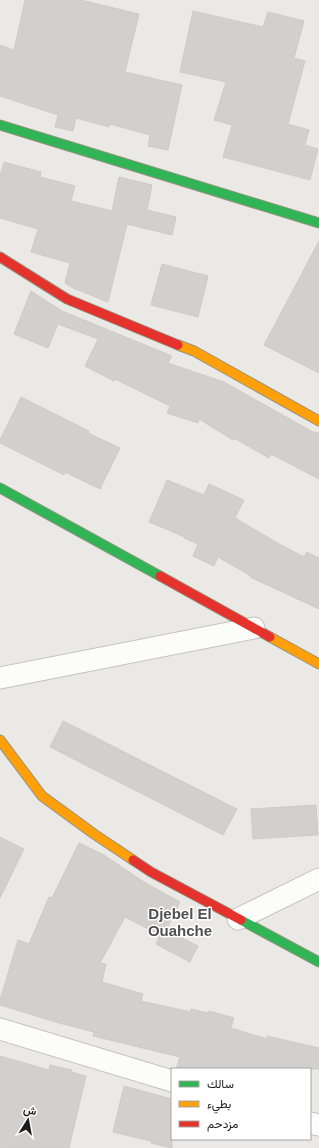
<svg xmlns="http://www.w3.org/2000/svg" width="319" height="1148" font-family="Helvetica,Vazirmatn,sans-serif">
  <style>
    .building { fill: #d2d0cd; stroke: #cecbc7 }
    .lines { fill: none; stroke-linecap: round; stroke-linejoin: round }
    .street-casing { stroke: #c4c3c2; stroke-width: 23 }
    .fast-casing { stroke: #94947e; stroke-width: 11 }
    .slow-casing { stroke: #94947e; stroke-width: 11 }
    .jam-casing { stroke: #94947e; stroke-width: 11 }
    .street { stroke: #fcfcfb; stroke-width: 21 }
    .fast { stroke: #30b455; stroke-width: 9 }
    .slow { stroke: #ff9f0a; stroke-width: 9 }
    .jam { stroke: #e5322d; stroke-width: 9 }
    .labels { text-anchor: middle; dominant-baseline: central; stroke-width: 3; stroke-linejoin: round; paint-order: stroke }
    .district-label { font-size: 15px; font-weight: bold; fill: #505050; stroke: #fff }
  </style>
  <rect width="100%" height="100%" fill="#ebe9e6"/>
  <path class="building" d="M 25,0 L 81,0 L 139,14 L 125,72 L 182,85 L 168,150 L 148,146 L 150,135 L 110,124 L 109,127 L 76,118 L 73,131 L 55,127 L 58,115 L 0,96 L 0,45 L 14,50 Z
    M 193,11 L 263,27 L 268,12 L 304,21 L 294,58 L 305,61 L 288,124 L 309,130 L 305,145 L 318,149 L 310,180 L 223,157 L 232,125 L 214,120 L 226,82 L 180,72 Z
    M 4,162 L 41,172 L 40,177 L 75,186 L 71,201 L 112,211 L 119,177 L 152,185 L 147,210 L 176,217 L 172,235 L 127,224 L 108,302 L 73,288 L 65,283 L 70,263 L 31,252 L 38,229 L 0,218 L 0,176 Z
    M 319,241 L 319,373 L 264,345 Z
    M 162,264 L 208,276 L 198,317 L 151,305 Z
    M 31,291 L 62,311 L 172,356 L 168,363 L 224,382 L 313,432 L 319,433 L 319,479 L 271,454 L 269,458 L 234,438 L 233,440 L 199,419 L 198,423 L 167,413 L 170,406 L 115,379 L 114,381 L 85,366 L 98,339 L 58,324 L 48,348 L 14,334 Z
    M 21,397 L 89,431 L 88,433 L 120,448 L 100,489 L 65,472 L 64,475 L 0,443 L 0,440 Z
    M 167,480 L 204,495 L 209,484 L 244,500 L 235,518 L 281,545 L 304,557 L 307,552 L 319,558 L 319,609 L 250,577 L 251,576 L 218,557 L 214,566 L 193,556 L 198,544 L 184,538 L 185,537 L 149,522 Z
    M 63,721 L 237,809 L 223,835 L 50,747 Z
    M 316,805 L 318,835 L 253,839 L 251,809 Z
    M 0,837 L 24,849 L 0,898 Z
    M 79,843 L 104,855 L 144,882 L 180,902 L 166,930 L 198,946 L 190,962 L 156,944 L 160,935 L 125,917 L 100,963 L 106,964 L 102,982 L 143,994 L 141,1001 L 191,1012 L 191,1009 L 208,1013 L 209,1011 L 234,1018 L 231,1028 L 267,1039 L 267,1036 L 319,1048 L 319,1069 L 176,1069 L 180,1057 L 93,1036 L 94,1032 L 59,1023 L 0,1005 L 0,1000 L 18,940 L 29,944 L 49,897 L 52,898 Z
    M 0,1056 L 49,1070 L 50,1065 L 72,1070 L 71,1072 L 86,1076 L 69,1148 L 0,1148 Z
    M 124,1086 L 172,1099 L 172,1148 L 151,1143 L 151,1141 L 113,1132 Z"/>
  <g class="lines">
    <g class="street-casing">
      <path id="street" d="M 0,678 L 254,628
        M 238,919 L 319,879
        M 0,1029 L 172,1081
        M 310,1123 L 319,1125"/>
    </g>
    <g class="fast-casing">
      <path id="fast" d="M 0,125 L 319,223
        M 0,488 L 160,576
        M 241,920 L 319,962"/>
    </g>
    <g class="slow-casing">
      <path id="slow" d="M 178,345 L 194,351 L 319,421
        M 270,637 L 319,664
        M 0,740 L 42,796 L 94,834 L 133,860"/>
    </g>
    <g class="jam-casing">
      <path id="jam" d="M 0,257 L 67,299 L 178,345
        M 160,576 L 270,637
        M 133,860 L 151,872 L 241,920"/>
    </g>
    <use href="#street" class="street"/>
    <use href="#fast" class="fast"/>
    <use href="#slow" class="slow"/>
    <use href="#jam" class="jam"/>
  </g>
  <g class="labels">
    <g class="district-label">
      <text x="180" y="913">Djebel El<tspan x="180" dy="17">Ouahche</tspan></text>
    </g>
  </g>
  <rect x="171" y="1068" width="140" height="72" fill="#ffffff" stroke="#a5a5a5"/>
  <rect x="179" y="1081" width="20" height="6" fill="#30b455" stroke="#a5a5a5"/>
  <text x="207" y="1088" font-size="12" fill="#1d1d1d">سالك</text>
  <rect x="179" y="1101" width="20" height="6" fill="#ff9f0a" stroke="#a5a5a5"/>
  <text x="207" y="1108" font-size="12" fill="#1d1d1d">بطيء</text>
  <rect x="179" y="1121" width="20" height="6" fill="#e5322d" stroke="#a5a5a5"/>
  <text x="207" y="1128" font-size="12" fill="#1d1d1d">مزدحم</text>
  <g transform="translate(28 1120) rotate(11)" stroke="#ffffff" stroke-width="3" paint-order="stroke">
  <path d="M0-3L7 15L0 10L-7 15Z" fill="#1d1d1d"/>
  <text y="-6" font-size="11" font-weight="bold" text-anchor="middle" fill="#1d1d1d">ش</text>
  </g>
</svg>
